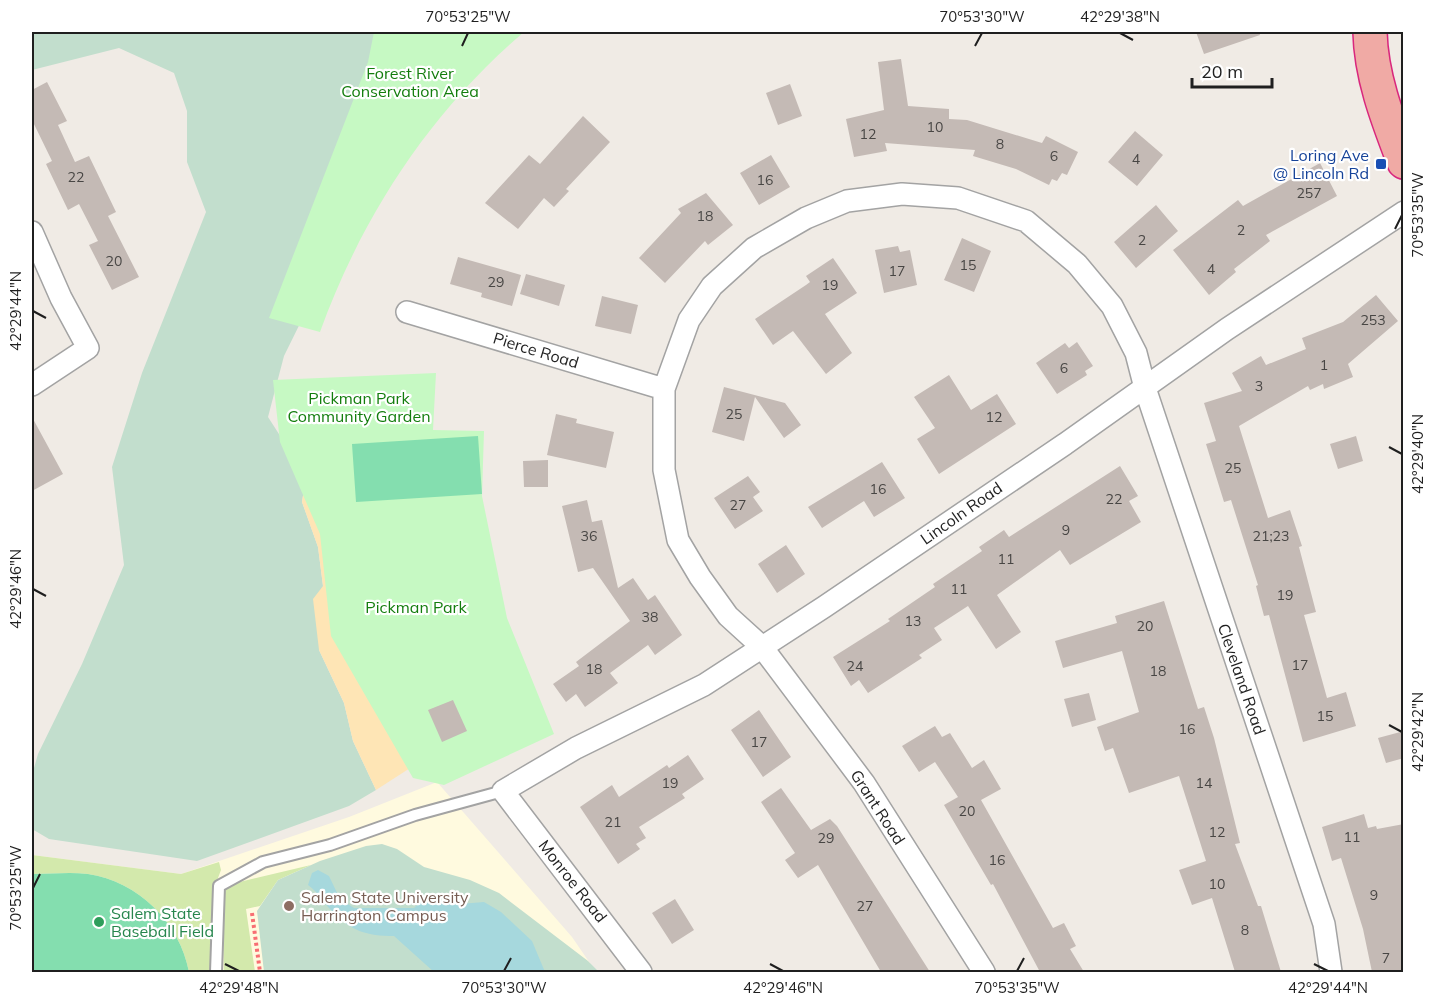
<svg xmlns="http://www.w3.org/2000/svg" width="1435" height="1004" font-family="Mulish,sans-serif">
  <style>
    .education { fill: #fffadf }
    .grass { fill: #d3e9ac }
    .wetland { fill: #c2decd }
    .sand { fill: #fee5b5 }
    .park { fill: #c6f9c3 }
    .pitch { fill: #84deaf }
    .water { fill: #a6d8dd }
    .building { fill: #c4bab5 }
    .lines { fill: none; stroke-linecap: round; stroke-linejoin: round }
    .service-casing { stroke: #a3a3a3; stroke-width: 14 }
    .minor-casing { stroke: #a3a3a3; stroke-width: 24 }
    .trunk-casing { stroke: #d9277d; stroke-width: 36 }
    .path { stroke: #f86e73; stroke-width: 4; stroke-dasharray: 3 3; stroke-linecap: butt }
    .service { stroke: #fff; stroke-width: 10 }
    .minor { stroke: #fff; stroke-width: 21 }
    .trunk { stroke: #f0aaa5; stroke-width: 33 }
    .ticks { fill: none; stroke: #1f1f1f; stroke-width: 2 }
    .transit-dot { fill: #1a4fb4; stroke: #fff; stroke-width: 2 }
    .education-dot { fill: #8d6e63; stroke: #fff; stroke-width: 2 }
    .leisure-dot { fill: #2e9e5b; stroke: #fff; stroke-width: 2 }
    .labels { text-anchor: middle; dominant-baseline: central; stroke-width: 4.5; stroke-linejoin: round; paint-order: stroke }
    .number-label { font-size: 14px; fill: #484644 }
    .park-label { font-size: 16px; fill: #137d0d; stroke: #fff }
    .transit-label { font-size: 16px; fill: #164399; stroke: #fff; text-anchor: end }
    .street-label { font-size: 16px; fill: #1f1f1f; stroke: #fff }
    .education-label { font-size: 16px; fill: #785e54; stroke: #fff; text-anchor: start }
    .leisure-label { font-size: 16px; fill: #27864d; stroke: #fff; text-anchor: start }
    .neatline { fill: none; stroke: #1f1f1f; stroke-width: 2 }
    .ticks-label { font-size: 15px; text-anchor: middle; fill: #1f1f1f }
  </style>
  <rect width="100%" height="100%" fill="#f0ebe5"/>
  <path class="education" d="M 437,782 L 572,937 L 596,972 L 32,972 L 32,855 L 181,874 L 349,817 Z"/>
  <path class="grass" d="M 32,855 L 181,874 L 219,862 L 221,870 C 207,903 215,938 211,972 L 189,972 C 180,923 138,881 88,874 C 70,872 50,874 32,874 Z
    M 311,865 L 278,880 L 260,906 L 246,909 L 255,972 L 224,972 L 222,903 L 227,885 Z"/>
  <path class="wetland" d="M 32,32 L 501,32 L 352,218 L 284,356 L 268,417 L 306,476 L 302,502 L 318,547 L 323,586 L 319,650 L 344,703 L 353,741 L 376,790 L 349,806 L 197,861 L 49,839 L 32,829 L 32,775 L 38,754 L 82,664 L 124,565 L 112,467 L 142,373 L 206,212 L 187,162 L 187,111 L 174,73 L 119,48 L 32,70 Z
    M 382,844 L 397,849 L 424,867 L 470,880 L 499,893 L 588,961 L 599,972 L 264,972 L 257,911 L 278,880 L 320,861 L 366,846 Z"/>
  <path class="sand" d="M 306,476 L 421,761 L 376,790 L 353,741 L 344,703 L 319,650 L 313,599 L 323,586 L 318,547 L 302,502 Z"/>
  <path class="park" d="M 374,32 L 524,32 C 430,112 362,216 320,332 L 269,318 L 368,62 Z
    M 436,373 L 433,430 L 484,431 L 482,496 L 507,618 L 554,734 L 444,785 L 413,778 L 331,636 L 320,534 L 280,442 L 273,380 Z"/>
  <path class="pitch" d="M 478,436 L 482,494 L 356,502 L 352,444 Z
    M 32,874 C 50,874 70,872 88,874 C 138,881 180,923 189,972 L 32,972 Z"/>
  <path class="water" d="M 318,870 L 329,876 L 340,899 L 354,908 L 414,908 L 424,899 L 460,904 L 484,902 L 501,912 L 532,941 L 545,972 L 434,972 L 394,936 C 367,936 350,931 331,910 C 322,901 319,893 308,885 L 312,873 Z"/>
  <path class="building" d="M 1196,32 L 1259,32 L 1260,35 L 1204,54 Z
    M 901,59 L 908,106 L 949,109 L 949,119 L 967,120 L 1042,143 L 1046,136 L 1078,152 L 1067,175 L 1062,173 L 1057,181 L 1052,179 L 1049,185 L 1016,169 L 973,156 L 975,150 L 885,143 L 887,151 L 854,157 L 846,119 L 884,110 L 878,62 Z
    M 47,82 L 67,121 L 58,125 L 75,162 L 89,156 L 116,212 L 108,216 L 139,277 L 112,290 L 89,245 L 98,241 L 79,204 L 68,210 L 46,164 L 52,161 L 32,120 L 32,90 Z
    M 790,84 L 802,116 L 778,125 L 766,93 Z
    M 583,116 L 610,142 L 566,189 L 569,191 L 554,207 L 544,198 L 518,229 L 485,203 L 529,155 L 540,164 Z
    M 1135,131 L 1163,155 L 1137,186 L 1108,162 Z
    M 771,155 L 790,187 L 759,205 L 740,173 Z
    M 1320,163 L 1337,196 L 1266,235 L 1270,241 L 1234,269 L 1236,272 L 1209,295 L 1173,250 L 1238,200 L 1243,206 Z
    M 706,193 L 733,225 L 708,245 L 705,241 L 665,283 L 639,258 L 681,213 L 678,209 Z
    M 1156,205 L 1178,231 L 1136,268 L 1114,242 Z
    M 962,238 L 991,251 L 974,292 L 944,280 Z
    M 898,246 L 900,252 L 910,250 L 917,285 L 884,293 L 875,250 Z
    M 458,257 L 521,275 L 512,306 L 481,297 L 482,293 L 450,284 Z
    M 833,258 L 857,293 L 825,314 L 852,353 L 826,374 L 793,331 L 773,345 L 755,319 L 806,285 L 810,282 L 806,276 Z
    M 526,274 L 565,285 L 559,306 L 520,294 Z
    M 1376,295 L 1398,321 L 1348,364 L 1353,377 L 1324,389 L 1323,384 L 1310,390 L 1308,386 L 1239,426 L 1268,518 L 1290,510 L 1302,546 L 1299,547 L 1316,612 L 1304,615 L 1327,698 L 1346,692 L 1356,726 L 1303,742 L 1269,615 L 1264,616 L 1256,586 L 1258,585 L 1231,500 L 1224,502 L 1206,444 L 1216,441 L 1204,403 L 1242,391 L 1232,373 L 1261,356 L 1266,365 L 1306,349 L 1302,338 L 1343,322 Z
    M 602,296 L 638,305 L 631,334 L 595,326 Z
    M 1077,342 L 1093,366 L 1085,371 L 1087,375 L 1057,394 L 1036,363 L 1065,343 L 1069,348 Z
    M 949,375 L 971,410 L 997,394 L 1016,424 L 939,474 L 917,439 L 935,428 L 914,397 Z
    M 724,387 L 785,403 L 801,425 L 784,438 L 755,397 L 744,441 L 712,432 Z
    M 556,414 L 577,419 L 576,423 L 614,432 L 606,468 L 547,455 Z
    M 32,417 L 63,474 L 32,491 Z
    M 1356,436 L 1363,461 L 1338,469 L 1330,444 Z
    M 548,460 L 548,487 L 524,487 L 523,461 Z
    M 882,462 L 905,498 L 874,517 L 864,501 L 822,528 L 808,507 Z
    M 1120,466 L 1138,496 L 1129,501 L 1141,522 L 1070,565 L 1060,550 L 997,595 L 1021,632 L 996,649 L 968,606 L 934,628 L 942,640 L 919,655 L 922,658 L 868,693 L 859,680 L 851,686 L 833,657 L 890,621 L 888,619 L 935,587 L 933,584 L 982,551 L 979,547 L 1004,530 L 1009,537 Z
    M 748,476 L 760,492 L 753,497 L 763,511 L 735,529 L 714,498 Z
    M 587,500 L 592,522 L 602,520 L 618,588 L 633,578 L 648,600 L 655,595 L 682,635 L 655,655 L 648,645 L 610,673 L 618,683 L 585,707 L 576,694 L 566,702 L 553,684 L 579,666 L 576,662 L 630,621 L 593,568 L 578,572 L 562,506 Z
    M 786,545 L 805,574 L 777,593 L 758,564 Z
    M 1164,601 L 1198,709 L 1204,707 L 1214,738 L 1240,843 L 1235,844 L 1258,906 L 1261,906 L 1281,972 L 1235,972 L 1212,898 L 1192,905 L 1179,870 L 1206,861 L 1179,776 L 1129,793 L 1113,748 L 1105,751 L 1097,727 L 1139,712 L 1122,651 L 1063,668 L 1055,641 L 1117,623 L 1115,616 Z
    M 1089,693 L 1096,720 L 1072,727 L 1064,699 Z
    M 453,700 L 467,731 L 442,742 L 428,710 Z
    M 759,710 L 791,757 L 763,777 L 731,730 Z
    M 935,726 L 942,737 L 950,733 L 972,768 L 984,760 L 1001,789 L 981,800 L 1053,928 L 1064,923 L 1076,946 L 1070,949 L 1084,972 L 1040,972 L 993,884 L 991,885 L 944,805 L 958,797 L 935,762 L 919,772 L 902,746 Z
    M 1404,731 L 1404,758 L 1386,763 L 1378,738 Z
    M 688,755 L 704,779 L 682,794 L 685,798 L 639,827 L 646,838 L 636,844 L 640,849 L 618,864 L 580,807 L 612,785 L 619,797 L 667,765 L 669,768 Z
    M 781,788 L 811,830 L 830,819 L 837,826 L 930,972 L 881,972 L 818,865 L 798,878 L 785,860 L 795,853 L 761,802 Z
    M 1364,814 L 1368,828 L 1376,826 L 1377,829 L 1404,824 L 1404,972 L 1372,972 L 1363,929 L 1341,858 L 1332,861 L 1322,827 Z
    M 675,899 L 694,930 L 672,944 L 652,913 Z"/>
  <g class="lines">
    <g class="service-casing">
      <path id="service" d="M 216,972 L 219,886 L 263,862 L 330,845 L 415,815 L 503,791"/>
    </g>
    <g class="minor-casing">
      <path id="minor" d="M 32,232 L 61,298 L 88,348 L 32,385
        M 407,312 L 664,389
        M 641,972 L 503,791 L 576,748 L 704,685 L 824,607 L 1065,444 L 1227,329 L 1404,212
        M 984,972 L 864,783 L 762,647 L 728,616 L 700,577 L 678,540 L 664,470 L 664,389 L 689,320 L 712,286 L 754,248 L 806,218 L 847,201 L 902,194 L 958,198 L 1026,221 L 1077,264 L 1112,306 L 1136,353 L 1145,388 L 1324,924 L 1331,972"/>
    </g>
    <g class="trunk-casing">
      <path id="trunk" d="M 1370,32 C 1371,77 1388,120 1404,162"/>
    </g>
    <path class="path" d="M 252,913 L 260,972"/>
    <use href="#service" class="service"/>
    <use href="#minor" class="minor"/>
    <use href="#trunk" class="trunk"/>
  </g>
  <path class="ticks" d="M 1120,33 L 1133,40M 462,46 L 468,33M 975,46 L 982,33M 1395,229 L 1402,215M 33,311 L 46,318M 1389,447 L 1402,454M 33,589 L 46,596M 1389,725 L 1402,732M 33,888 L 40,874M 225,964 L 239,971M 770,964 L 783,971M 1314,964 L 1328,971M 504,971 L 511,958M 1017,971 L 1024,958"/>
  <rect class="transit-dot" x="1375" y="158" width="12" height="12" rx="3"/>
  <circle class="education-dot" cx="289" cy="906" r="6"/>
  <circle class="leisure-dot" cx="99" cy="922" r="6"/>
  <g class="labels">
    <g class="number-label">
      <text x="935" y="127">10</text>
      <text x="868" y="134">12</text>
      <text x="1000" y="144">8</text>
      <text x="1054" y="156">6</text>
      <text x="1136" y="159">4</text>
      <text x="76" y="177">22</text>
      <text x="765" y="180">16</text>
      <text x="1309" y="193">257</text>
      <text x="705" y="216">18</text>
      <text x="1241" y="230">2</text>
      <text x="1142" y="240">2</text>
      <text x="114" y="261">20</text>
      <text x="968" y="265">15</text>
      <text x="1211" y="269">4</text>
      <text x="897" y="271">17</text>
      <text x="496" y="282">29</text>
      <text x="830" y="285">19</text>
      <text x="1373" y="320">253</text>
      <text x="1324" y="365">1</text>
      <text x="1064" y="368">6</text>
      <text x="1259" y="386">3</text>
      <text x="734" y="414">25</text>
      <text x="994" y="417">12</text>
      <text x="1233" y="468">25</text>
      <text x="878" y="489">16</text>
      <text x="1114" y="499">22</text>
      <text x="738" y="505">27</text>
      <text x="1066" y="530">9</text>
      <text x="589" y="536">36</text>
      <text x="1271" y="536">21;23</text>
      <text x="1006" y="559">11</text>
      <text x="959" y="589">11</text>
      <text x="1285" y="595">19</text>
      <text x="650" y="617">38</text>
      <text x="913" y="621">13</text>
      <text x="1145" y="626">20</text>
      <text x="1300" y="665">17</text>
      <text x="855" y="666">24</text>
      <text x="594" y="669">18</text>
      <text x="1158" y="671">18</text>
      <text x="1325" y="716">15</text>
      <text x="1187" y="729">16</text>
      <text x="759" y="742">17</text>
      <text x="670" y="783">19</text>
      <text x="1204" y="783">14</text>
      <text x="967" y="811">20</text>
      <text x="613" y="822">21</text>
      <text x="1217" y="832">12</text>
      <text x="1352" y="837">11</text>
      <text x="826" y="838">29</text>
      <text x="997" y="860">16</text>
      <text x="1217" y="884">10</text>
      <text x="1374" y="895">9</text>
      <text x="865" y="906">27</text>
      <text x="1245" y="930">8</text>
      <text x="1386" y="958">7</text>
    </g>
    <g class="park-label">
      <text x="410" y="73">Forest River<tspan x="410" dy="18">Conservation Area</tspan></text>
      <text x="359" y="398">Pickman Park<tspan x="359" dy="18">Community Garden</tspan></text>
      <text x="416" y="607">Pickman Park</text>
    </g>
    <g class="transit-label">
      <text x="1369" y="155">Loring Ave<tspan x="1369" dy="18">@ Lincoln Rd</tspan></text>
    </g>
    <g class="street-label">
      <text transform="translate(536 350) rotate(17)">Pierce Road</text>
      <text transform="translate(961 513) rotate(-35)">Lincoln Road</text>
      <text transform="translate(1242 679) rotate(71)">Cleveland Road</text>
      <text transform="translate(878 807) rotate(57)">Grant Road</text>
      <text transform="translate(573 881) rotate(52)">Monroe Road</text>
    </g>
    <g class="education-label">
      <text x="301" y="897">Salem State University<tspan x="301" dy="18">Harrington Campus</tspan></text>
    </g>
    <g class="leisure-label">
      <text x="111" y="913">Salem State<tspan x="111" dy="18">Baseball Field</tspan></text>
    </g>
  </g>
  <rect width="1435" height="1004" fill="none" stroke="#ffffff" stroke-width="66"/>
  <path d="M1192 78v9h80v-9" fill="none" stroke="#1f1f1f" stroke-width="3"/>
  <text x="1201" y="78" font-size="18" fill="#1f1f1f" stroke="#ffffff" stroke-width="4.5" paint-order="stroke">20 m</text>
  <rect x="33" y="33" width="1369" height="938" class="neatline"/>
  <g class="ticks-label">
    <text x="468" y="22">70°53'25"W</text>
    <text x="982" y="22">70°53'30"W</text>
    <text x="1120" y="22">42°29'38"N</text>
    <text transform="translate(1418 215) rotate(-90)" y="5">70°53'35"W</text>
    <text transform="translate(16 311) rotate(-90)" y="5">42°29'44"N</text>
    <text transform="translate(1418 454) rotate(-90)" y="5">42°29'40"N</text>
    <text transform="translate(16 589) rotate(-90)" y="5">42°29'46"N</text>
    <text transform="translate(1418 732) rotate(-90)" y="5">42°29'42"N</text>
    <text transform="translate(16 888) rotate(-90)" y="5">70°53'25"W</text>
    <text x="239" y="993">42°29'48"N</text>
    <text x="504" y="993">70°53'30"W</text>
    <text x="783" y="993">42°29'46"N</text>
    <text x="1017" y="993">70°53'35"W</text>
    <text x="1328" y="993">42°29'44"N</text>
  </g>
</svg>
